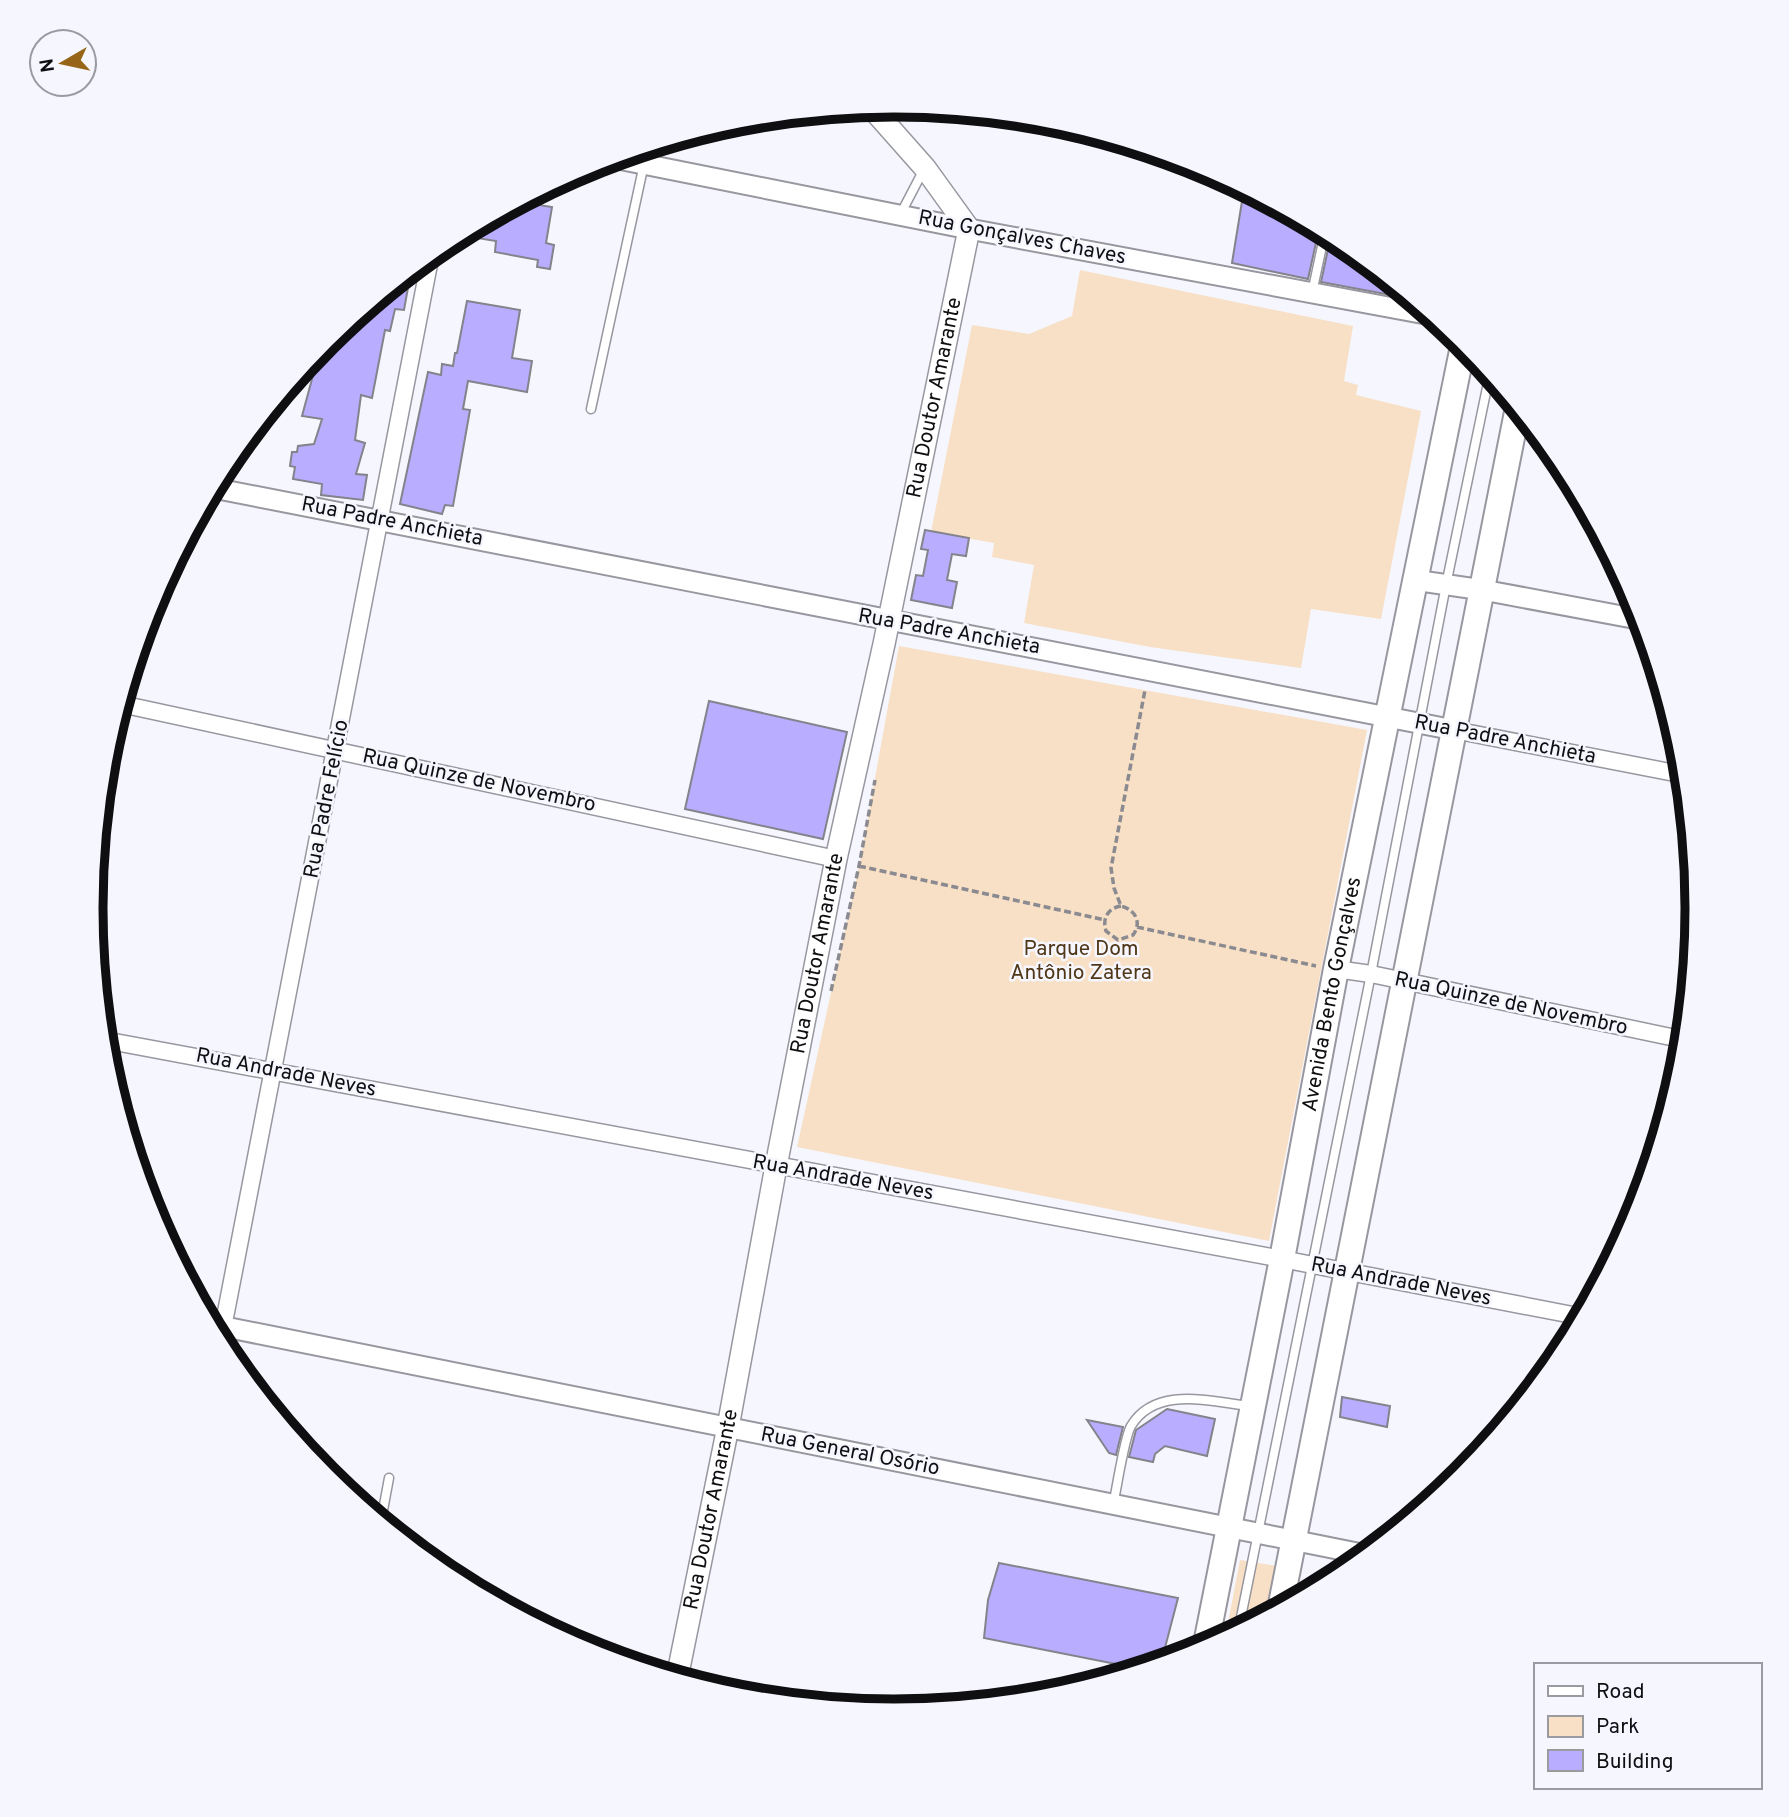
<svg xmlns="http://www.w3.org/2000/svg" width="1789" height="1817" font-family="Overpass,sans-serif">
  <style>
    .green { fill: #f7e0c5 }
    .building { fill: #b8adfe; stroke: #84838b; stroke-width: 2 }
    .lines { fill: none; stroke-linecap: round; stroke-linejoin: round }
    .service-casing { stroke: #98979f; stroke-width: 11 }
    .minor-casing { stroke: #98979f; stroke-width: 19 }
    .tertiary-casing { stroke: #98979f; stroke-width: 23 }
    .secondary-casing { stroke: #98979f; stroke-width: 24 }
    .primary-casing { stroke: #98979f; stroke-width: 28 }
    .path { stroke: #8a8a90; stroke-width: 3.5; stroke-dasharray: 7 3.5; stroke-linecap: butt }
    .service { stroke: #fff; stroke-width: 8 }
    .minor { stroke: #fff; stroke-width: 16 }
    .tertiary { stroke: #fff; stroke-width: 19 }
    .secondary { stroke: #fff; stroke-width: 21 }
    .primary { stroke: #fff; stroke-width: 24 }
    .labels { text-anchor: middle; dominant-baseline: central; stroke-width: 5; stroke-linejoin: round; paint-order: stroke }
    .street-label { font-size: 21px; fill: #0f0f12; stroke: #f6f6ff }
    .park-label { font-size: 21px; fill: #4f3717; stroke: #f6f6ff }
    .rim { fill: none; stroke: #0f0f12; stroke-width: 9 }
  </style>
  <rect width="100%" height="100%" fill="#f6f6ff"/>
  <path class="green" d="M 1080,270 L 1353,326 L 1344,381 L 1358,385 L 1356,395 L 1421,411 L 1381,619 L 1311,609 L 1301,668 L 1150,647 L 1024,623 L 1034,565 L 992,557 L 994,543 L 931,532 L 972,325 L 1029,334 L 1072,316 Z
    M 899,646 L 1367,730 L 1269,1241 L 797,1147 L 859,866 Z
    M 1240,1560 L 1277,1566 L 1267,1616 L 1225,1638 Z"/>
  <path class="building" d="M 1244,189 L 1319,229 L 1308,279 L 1232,263 Z
    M 520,202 L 552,207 L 546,243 L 554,245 L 550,269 L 537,267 L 538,260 L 495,252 L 496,241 L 477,238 L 480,223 Z
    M 1331,235 L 1341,241 L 1412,299 L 1321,282 Z
    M 411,271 L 404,310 L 395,309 L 390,331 L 385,330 L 372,398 L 361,395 L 355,440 L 365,443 L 356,474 L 367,475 L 363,500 L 321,495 L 322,484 L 293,479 L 295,467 L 290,466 L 292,452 L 297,452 L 298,446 L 314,444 L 322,419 L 302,416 L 318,357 L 313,356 L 327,340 Z
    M 467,301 L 520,310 L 512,358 L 532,361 L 527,392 L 468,381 L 463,409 L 470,410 L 453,506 L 445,505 L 442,514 L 400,504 L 428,372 L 441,375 L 442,364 L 453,366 L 455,353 L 457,353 Z
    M 925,530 L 969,538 L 966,556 L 952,554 L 947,580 L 957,582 L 952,608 L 911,600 L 916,575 L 923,576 L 928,550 L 921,549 Z
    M 709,701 L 847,732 L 823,839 L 685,809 Z
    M 1342,1397 L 1390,1406 L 1387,1427 L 1340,1417 Z
    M 1167,1409 L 1215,1419 L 1207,1456 L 1165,1446 L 1155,1454 L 1153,1462 L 1129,1457 L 1136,1430 Z
    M 1087,1420 L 1123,1427 L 1116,1455 L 1109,1453 Z
    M 999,1563 L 1178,1598 L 1161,1663 L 1141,1669 L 984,1638 L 988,1600 Z"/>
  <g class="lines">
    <g class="service-casing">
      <path id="service" d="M 900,215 L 923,171
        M 1312,293 L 1325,232
        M 591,409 L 644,164
        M 1113,1505 C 1117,1488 1124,1438 1131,1426 C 1156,1385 1211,1402 1250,1406
        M 381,1521 L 389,1478
        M 1238,1632 L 1371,974 L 1446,585 L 1490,373"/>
    </g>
    <g class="minor-casing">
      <path id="minor" d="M 121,704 L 836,859
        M 1454,730 L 1685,775
        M 1336,969 L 1371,974 L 1685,1040
        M 104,1040 L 1282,1259 L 1583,1317
        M 220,1343 L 431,254"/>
    </g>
    <g class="tertiary-casing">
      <path id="tertiary" d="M 613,158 L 969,229 L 1431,315
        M 213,488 C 627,566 1040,653 1454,730
        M 1414,580 L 1483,590 L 1643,620
        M 210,1324 L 1367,1555"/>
    </g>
    <g class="secondary-casing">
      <g id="secondary">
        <path id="s1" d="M 677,1678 L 728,1427 L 776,1166 L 836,859 L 884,644 L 969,229 L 925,168 L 871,107"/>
      </g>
    </g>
    <g class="primary-casing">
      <g id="primary">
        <path d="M 1280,1609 L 1518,407"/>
        <path id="s2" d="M 1205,1649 L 1282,1259 L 1336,969 L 1464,341"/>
      </g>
    </g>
    <path class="path" d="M 859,866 L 1105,920
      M 1121,906 C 1108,908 1102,918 1106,931 L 1118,940 L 1133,935 C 1142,923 1136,910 1121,906 L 1114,888 L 1111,868 L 1145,690
      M 1137,927 L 1316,966
      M 831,991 L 859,866 L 875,780"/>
    <use href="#service" class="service"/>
    <use href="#minor" class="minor"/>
    <use href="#tertiary" class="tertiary"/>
    <use href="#secondary" class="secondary"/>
    <use href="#primary" class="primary"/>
  </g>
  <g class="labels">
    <g class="street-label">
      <text transform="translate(1022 238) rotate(11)">Rua Gonçalves Chaves</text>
      <text stroke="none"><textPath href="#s1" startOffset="1306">Rua Doutor Amarante</textPath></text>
      <text transform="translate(392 522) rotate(11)">Rua Padre Anchieta</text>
      <text transform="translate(949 632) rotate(10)">Rua Padre Anchieta</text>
      <text transform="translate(1505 740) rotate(11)">Rua Padre Anchieta</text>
      <text transform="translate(479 781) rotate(12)">Rua Quinze de Novembro</text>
      <text transform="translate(327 799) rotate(-79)">Rua Padre Felício</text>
      <text stroke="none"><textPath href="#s1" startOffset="738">Rua Doutor Amarante</textPath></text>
      <text stroke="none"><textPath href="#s2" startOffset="667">Avenida Bento Gonçalves</textPath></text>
      <text transform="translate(1511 1004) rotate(12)">Rua Quinze de Novembro</text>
      <text transform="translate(286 1073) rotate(11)">Rua Andrade Neves</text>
      <text transform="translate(843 1178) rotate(10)">Rua Andrade Neves</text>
      <text transform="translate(1401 1282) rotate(11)">Rua Andrade Neves</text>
      <text transform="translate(850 1452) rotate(11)">Rua General Osório</text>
      <text stroke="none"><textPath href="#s1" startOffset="172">Rua Doutor Amarante</textPath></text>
    </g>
    <g class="park-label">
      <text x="1081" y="949">Parque Dom<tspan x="1081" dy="24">Antônio Zatera</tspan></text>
    </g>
  </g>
  <path d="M0 0H1789V1817H0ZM103 908a791 791 0 1 1 1582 0a791 791 0 1 1-1582 0Z" fill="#f6f6ff" fill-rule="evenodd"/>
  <path class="rim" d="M103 908a791 791 0 1 1 1582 0a791 791 0 1 1-1582 0Z"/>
  <rect x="1534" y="1663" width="228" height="126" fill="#f6f6ff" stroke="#9a9aa0" stroke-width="2"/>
  <rect x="1548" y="1686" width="35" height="10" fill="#ffffff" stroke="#9a9aa0" stroke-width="2"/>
  <text x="1596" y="1698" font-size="21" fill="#0f0f12">Road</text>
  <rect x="1548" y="1716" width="35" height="21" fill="#f7e0c5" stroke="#9a9aa0" stroke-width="2"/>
  <text x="1596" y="1733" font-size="21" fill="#0f0f12">Park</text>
  <rect x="1548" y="1750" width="35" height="21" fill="#b8adfe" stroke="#9a9aa0" stroke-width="2"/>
  <text x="1596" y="1768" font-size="21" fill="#0f0f12">Building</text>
  <g transform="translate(63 63) rotate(261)"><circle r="33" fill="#f6f6ff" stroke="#9a9aa0" stroke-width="2"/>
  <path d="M0-5L12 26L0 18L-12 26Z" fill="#966517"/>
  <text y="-10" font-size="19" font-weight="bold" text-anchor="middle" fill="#0f0f12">N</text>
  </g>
</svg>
